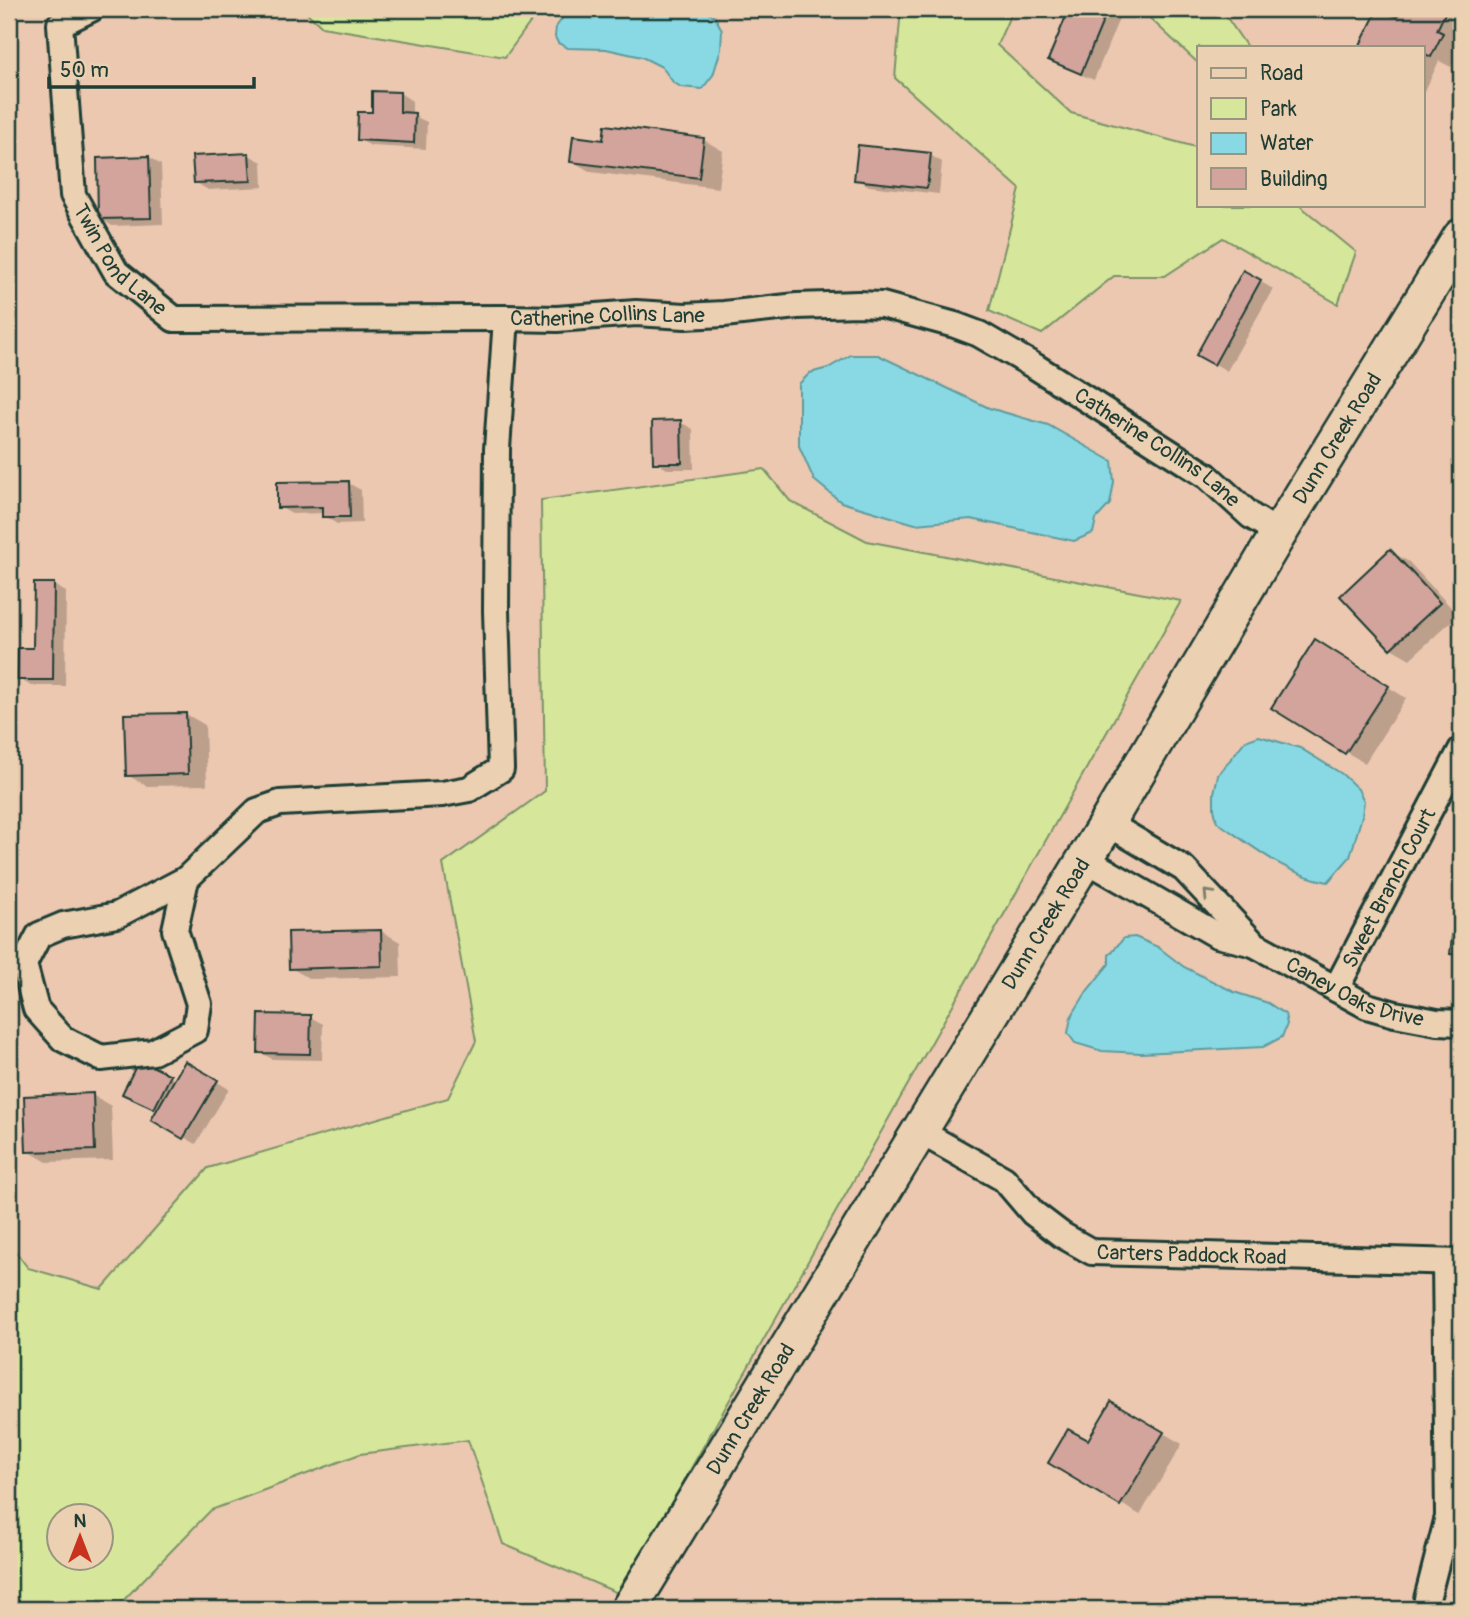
<svg xmlns="http://www.w3.org/2000/svg" width="1470" height="1618" font-family="Pangolin,sans-serif">
  <style>
    .green { fill: #d6e79b; stroke: #7a9268; stroke-width: 2; fill-rule: evenodd }
    .water { fill: #89d9e4; stroke: #5f9b9e; stroke-width: 2 }
    .shadow { fill: #0003 }
    .building { fill: #d2a49b; stroke: #1f3d34; stroke-width: 2 }
    .lines { fill: none; stroke-linecap: round; stroke-linejoin: round }
    .street-casing { stroke: #1f3d34; stroke-width: 30 }
    .secondary-casing { stroke: #1f3d34; stroke-width: 40 }
    .street { stroke: #ebd0b2; stroke-width: 24 }
    .secondary { stroke: #ebd0b2; stroke-width: 35 }
    .oneway { stroke: #7b7f6d }
    .labels { text-anchor: middle; dominant-baseline: central; stroke-width: 5; stroke-linejoin: round; paint-order: stroke }
    .street-label { font-size: 21px; fill: #1f3d34; stroke: #ebd0b2 }
  </style>
  <rect width="100%" height="100%" fill="#ecc8b0"/>
  <filter id="ink" filterUnits="userSpaceOnUse"><feTurbulence type="fractalNoise" baseFrequency=".0143" numOctaves="2"/><feDisplacementMap in="SourceGraphic" scale="14" xChannelSelector="R" yChannelSelector="G"/><feConvolveMatrix kernelMatrix="1 2 1 2 8 2 1 2 1" color-interpolation-filters="sRGB"/></filter>
  <g filter="url(#ink)">
    <path class="green" d="M 303,9 L 540,9 L 505,57 L 322,27 Z
      M 901,9 L 1013,9 L 997,45 L 1071,113 L 1199,148 L 1199,205 L 1299,205 L 1356,252 L 1338,304 L 1223,238 L 1165,276 L 1114,276 L 1042,334 L 989,311 L 1020,189 L 895,78 Z
      M 1140,9 L 1221,9 L 1247,47 L 1199,47 L 1199,64 Z
      M 764,469 L 790,501 L 867,541 L 1181,601 L 620,1594 L 503,1544 L 468,1440 L 360,1454 L 211,1510 L 115,1609 L 9,1609 L 9,1243 L 28,1268 L 102,1289 L 208,1168 L 448,1098 L 476,1041 L 443,864 L 545,791 L 541,500 ZM 60,1516 L 102,1516 L 102,1558 L 60,1558 Z"/>
    <path class="water" d="M 578,9 L 688,9 L 707,12 L 715,17 L 722,30 L 721,49 L 713,75 L 702,89 L 681,87 L 673,82 L 662,67 L 642,57 L 606,49 L 568,48 L 558,43 L 555,37 L 556,27 L 564,16 Z
      M 851,355 L 878,355 L 989,408 L 1048,425 L 1112,461 L 1114,482 L 1110,504 L 1096,519 L 1093,533 L 1074,541 L 971,519 L 915,524 L 841,502 L 814,480 L 799,446 L 799,384 L 810,373 L 828,368 Z
      M 1259,736 L 1300,748 L 1342,774 L 1358,789 L 1364,801 L 1362,816 L 1350,857 L 1328,882 C 1286,875 1251,845 1217,822 L 1214,809 L 1214,793 L 1218,775 L 1245,741 Z
      M 1135,937 L 1158,947 L 1184,967 L 1234,992 L 1268,1003 L 1285,1014 L 1287,1024 L 1282,1037 L 1263,1047 L 1141,1053 L 1102,1051 L 1075,1043 L 1068,1033 L 1071,1017 L 1087,991 L 1109,964 L 1109,955 L 1124,938 Z"/>
    <path class="shadow" d="M 1071,9 L 1119,9 L 1122,11 L 1094,80 L 1062,67 L 1050,59 Z
      M 1403,9 L 1452,9 L 1461,14 L 1461,30 L 1456,42 L 1461,46 L 1451,67 L 1439,61 L 1423,95 L 1423,47 L 1362,46 L 1398,19 Z
      M 400,93 L 412,101 L 412,115 L 427,122 L 426,149 L 371,146 L 358,139 L 373,114 Z
      M 704,140 L 723,151 L 718,188 L 591,172 L 572,161 Z
      M 249,155 L 262,162 L 263,187 L 208,190 L 195,182 Z
      M 930,155 L 942,162 L 939,194 L 869,186 L 856,179 Z
      M 149,157 L 161,165 L 163,224 L 112,226 L 100,218 Z
      M 1244,272 L 1273,289 L 1227,371 L 1198,354 Z
      M 680,422 L 693,429 L 694,469 L 667,469 L 655,462 Z
      M 348,483 L 361,490 L 362,523 L 337,524 L 324,516 L 324,513 L 292,514 L 279,507 Z
      M 1390,551 L 1409,562 L 1458,615 L 1410,659 L 1391,648 Z
      M 54,585 L 66,592 L 65,686 L 31,686 L 19,679 L 35,650 Z
      M 1334,653 L 1406,698 L 1365,763 L 1346,752 Z
      M 186,714 L 205,725 L 207,785 L 147,786 L 127,775 Z
      M 1461,879 L 1461,958 L 1452,953 Z
      M 381,931 L 400,942 L 401,977 L 310,979 L 291,968 Z
      M 310,1017 L 323,1024 L 322,1060 L 272,1059 L 260,1052 Z
      M 186,1063 L 229,1089 L 196,1144 L 153,1119 L 158,1111 L 137,1100 L 170,1077 L 176,1080 Z
      M 92,1095 L 111,1106 L 113,1160 L 47,1162 L 28,1151 Z
      M 1112,1403 L 1182,1444 L 1140,1515 L 1050,1462 L 1088,1442 Z"/>
    <path class="building" d="M 1069,9 L 1108,9 L 1081,74 L 1048,60 Z
      M 1378,9 L 1397,17 L 1401,9 L 1447,9 L 1437,30 L 1443,33 L 1431,57 L 1423,53 L 1423,47 L 1359,47 Z
      M 372,91 L 400,92 L 400,112 L 415,113 L 414,143 L 357,140 L 358,112 L 372,112 Z
      M 605,125 L 704,138 L 699,178 L 570,162 L 573,136 L 603,140 Z
      M 858,145 L 931,153 L 927,188 L 854,180 Z
      M 249,153 L 251,181 L 194,183 L 192,156 Z
      M 149,156 L 151,218 L 98,219 L 97,158 Z
      M 1243,270 L 1261,280 L 1214,365 L 1196,355 Z
      M 681,420 L 682,463 L 653,463 L 652,421 Z
      M 349,481 L 350,517 L 322,517 L 322,507 L 277,508 L 277,482 Z
      M 1390,549 L 1440,603 L 1390,649 L 1340,596 Z
      M 34,583 L 54,583 L 53,680 L 17,680 L 18,648 L 33,648 Z
      M 1315,639 L 1389,686 L 1345,754 L 1271,708 Z
      M 186,713 L 188,774 L 126,776 L 124,714 Z
      M 1459,877 L 1461,877 L 1461,955 L 1450,954 Z
      M 381,930 L 382,966 L 289,969 L 288,932 Z
      M 259,1014 L 311,1015 L 310,1054 L 258,1053 Z
      M 139,1060 L 171,1075 L 154,1109 L 122,1094 Z
      M 185,1061 L 218,1080 L 183,1139 L 151,1120 Z
      M 93,1093 L 95,1150 L 26,1152 L 24,1096 Z
      M 1111,1401 L 1164,1432 L 1120,1506 L 1048,1463 L 1068,1429 L 1088,1440 Z"/>
    <g class="lines">
      <g class="street-casing">
        <g id="street">
          <path id="s1" d="M 91,9 L 60,24 L 73,195 L 116,272 L 174,319 L 506,318"/>
          <path d="M 1107,823 L 1184,869 L 1254,944"/>
          <path id="s2" d="M 1085,859 L 1217,935 L 1254,944 L 1367,1006 L 1395,1014 L 1437,1022 L 1461,1023"/>
          <path id="s3" d="M 186,879 L 175,930 L 199,1004 L 195,1030 L 153,1052 L 101,1058 L 63,1039 L 36,1009 L 24,964 L 39,935 L 63,925 L 117,915 L 186,879 L 257,811 L 280,803 L 442,794 L 469,789 L 501,769 L 496,611 L 497,449 L 506,318 L 557,319 L 636,313 L 685,316 L 724,314 L 797,306 L 858,304 L 882,305 L 955,325 L 979,334 L 1036,367 L 1207,476 L 1251,516 L 1279,533"/>
          <path id="s4" d="M 1336,989 L 1461,750"/>
          <path id="s5" d="M 919,1131 L 1004,1179 L 1033,1213 L 1062,1235 L 1092,1252 L 1461,1262"/>
          <path d="M 1427,1599 L 1448,1517 L 1445,1262"/>
        </g>
      </g>
      <g class="secondary-casing">
        <g id="secondary">
          <path id="s6" d="M 629,1609 L 1107,823 L 1279,533 L 1461,237"/>
        </g>
      </g>
      <use href="#street" class="street"/>
      <use href="#secondary" class="secondary"/>
    </g>
    <defs><path id="oneway-chevron" d="M-2-3.5L2.5 0L-2 3.5" fill="none" stroke-width="1.6" stroke-linecap="round" stroke-linejoin="round" transform="scale(1.75)"/></defs>
    <use class="oneway" href="#oneway-chevron" transform="translate(1208 894) rotate(-133)"/>
  </g>
  <g class="labels">
    <g class="street-label">
      <text stroke="none"><textPath href="#s1" startOffset="287">Twin Pond Lane</textPath></text>
      <text stroke="none"><textPath href="#s3" startOffset="1480">Catherine Collins Lane</textPath></text>
      <text stroke="none"><textPath href="#s6" startOffset="1368">Dunn Creek Road</textPath></text>
      <text stroke="none"><textPath href="#s3" startOffset="2068">Catherine Collins Lane</textPath></text>
      <text stroke="none"><textPath href="#s4" startOffset="114">Sweet Branch Court</textPath></text>
      <text stroke="none"><textPath href="#s6" startOffset="802">Dunn Creek Road</textPath></text>
      <text stroke="none"><textPath href="#s2" startOffset="303">Caney Oaks Drive</textPath></text>
      <text stroke="none"><textPath href="#s5" startOffset="313">Carters Paddock Road</textPath></text>
      <text stroke="none"><textPath href="#s6" startOffset="234">Dunn Creek Road</textPath></text>
    </g>
  </g>
  <rect width="1470" height="1618" fill="none" stroke="#ebd0b2" stroke-width="35"/>
  <rect x="18" y="18" width="1435" height="1583" fill="none" stroke="#1f3d34" stroke-width="2.5" filter="url(#ink)"/>
  <rect x="1197" y="46" width="228" height="161" fill="#ebd0b2" stroke="#999580" stroke-width="2"/>
  <rect x="1211" y="68" width="35" height="10" fill="#ebd0b2" stroke="#999580" stroke-width="2"/>
  <text x="1260" y="80" font-size="21" fill="#1f3d34">Road</text>
  <rect x="1211" y="98" width="35" height="21" fill="#d6e79b" stroke="#999580" stroke-width="2"/>
  <text x="1260" y="116" font-size="21" fill="#1f3d34">Park</text>
  <rect x="1211" y="133" width="35" height="21" fill="#89d9e4" stroke="#999580" stroke-width="2"/>
  <text x="1260" y="150" font-size="21" fill="#1f3d34">Water</text>
  <rect x="1211" y="168" width="35" height="21" fill="#d2a49b" stroke="#999580" stroke-width="2"/>
  <text x="1260" y="186" font-size="21" fill="#1f3d34">Building</text>
  <g transform="translate(80 1537)"><circle r="33" fill="#ebd0b2" stroke="#999580" stroke-width="2"/>
  <path d="M0-5L12 26L0 18L-12 26Z" fill="#c8321e"/>
  <text y="-10" font-size="19" font-weight="bold" text-anchor="middle" fill="#1f3d34">N</text>
  </g>
  <path d="M49 77v10h205v-10" fill="none" stroke="#1f3d34" stroke-width="3.5"/>
  <text x="60" y="77" font-size="21" fill="#1f3d34" stroke="#ebd0b2" stroke-width="5" paint-order="stroke">50 m</text>
</svg>
